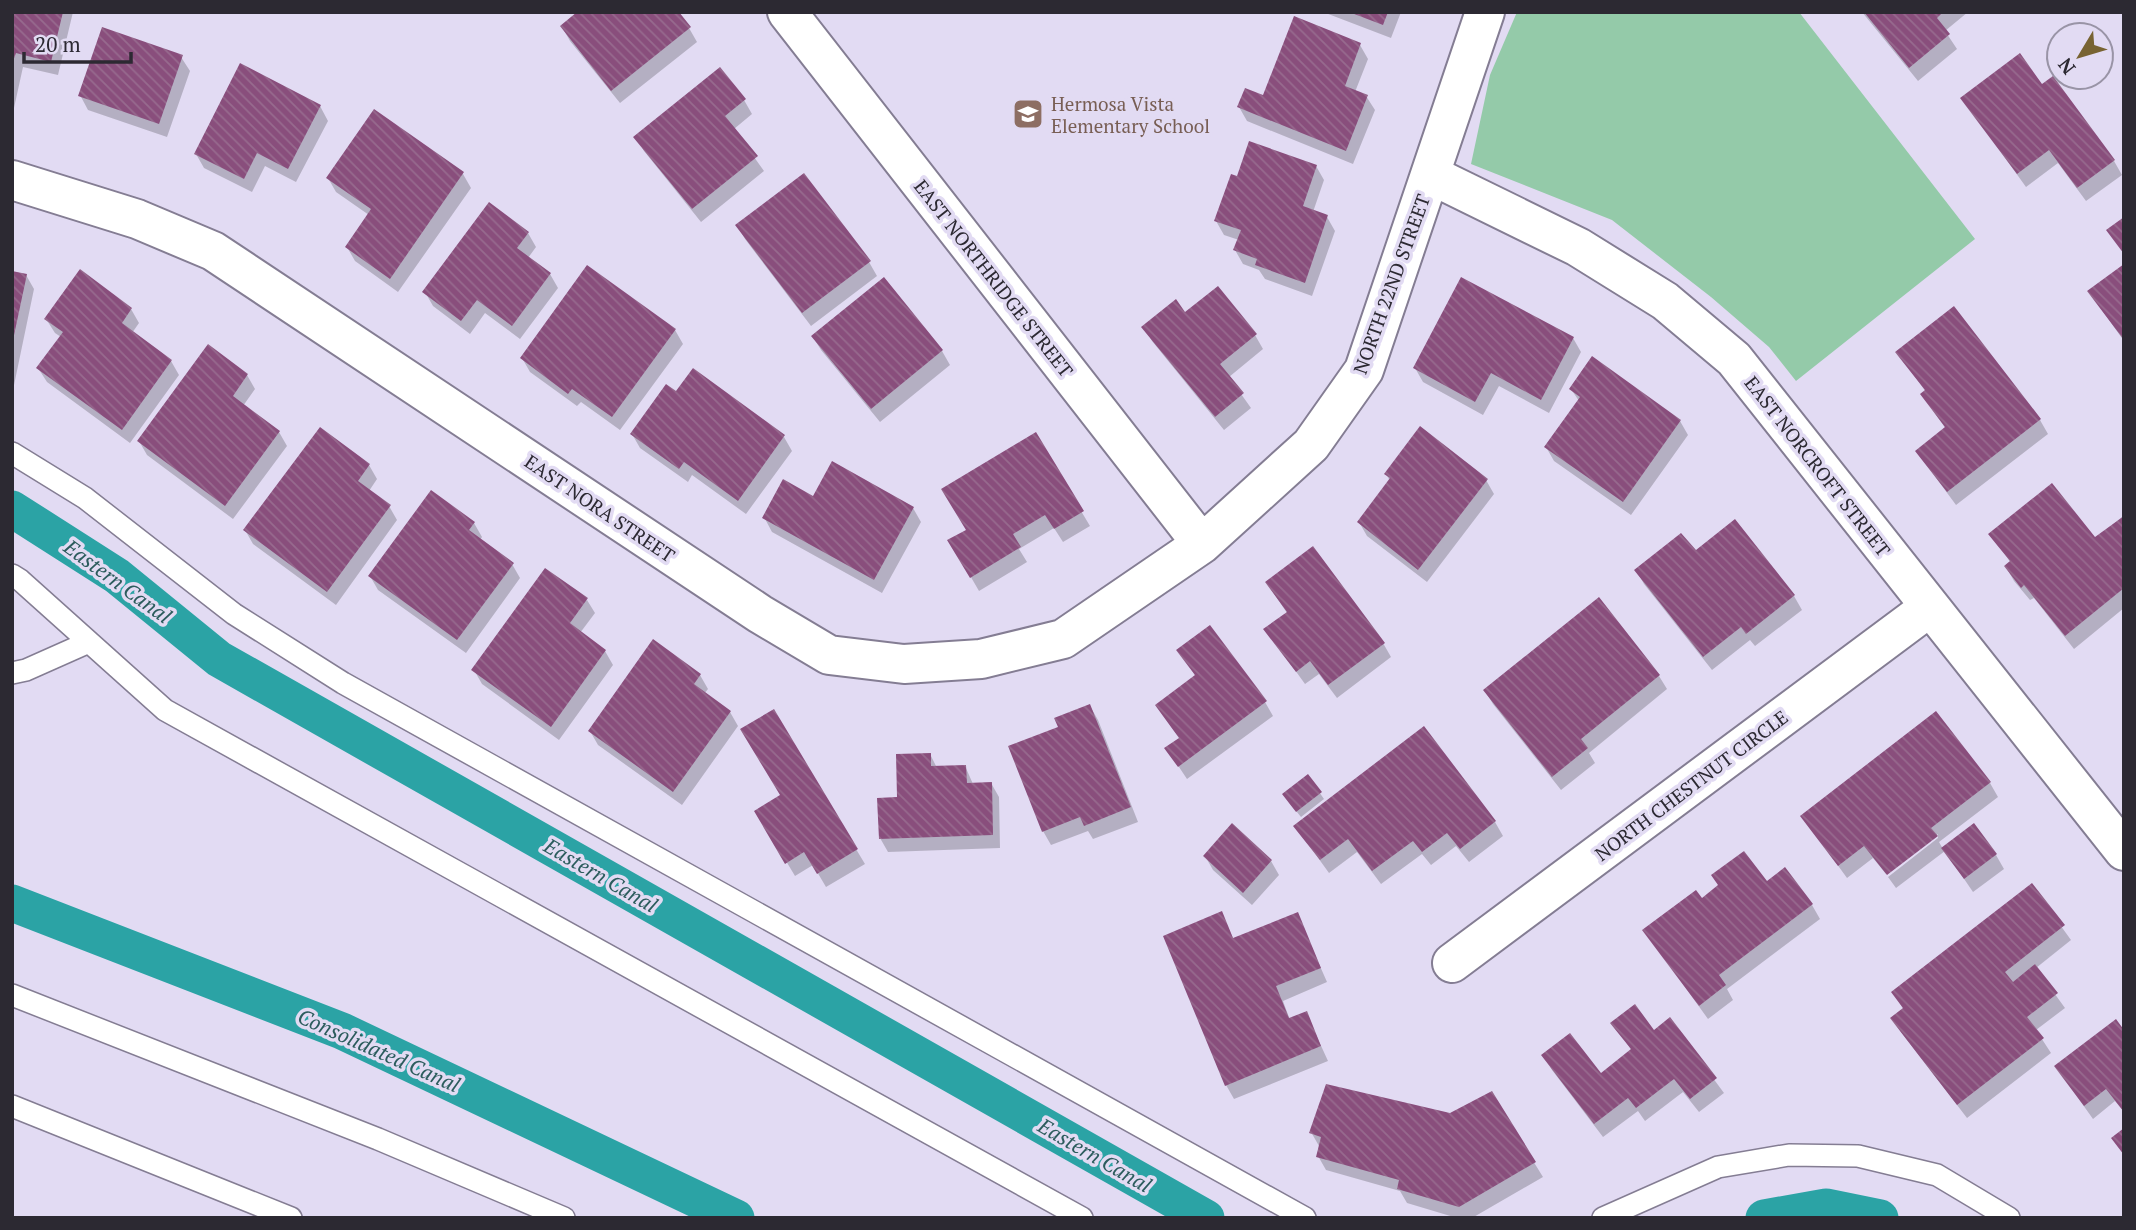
<svg xmlns="http://www.w3.org/2000/svg" width="2136" height="1230" font-family="'PT Serif',serif">
  <style>
    .park { fill: #94caa9 }
    .shadow { fill: #0003 }
    .lines { fill: none; stroke-linecap: round; stroke-linejoin: round }
    .canal { stroke: #2ba3a5; stroke-width: 37 }
    .building { fill: url(#building-back-hatch) }
    .lane-casing { stroke: #847d93; stroke-width: 24 }
    .street-casing { stroke: #847d93; stroke-width: 42 }
    .lane { stroke: #fff; stroke-width: 21 }
    .street { stroke: #fff; stroke-width: 38 }
    .labels { text-anchor: middle; dominant-baseline: central; stroke-width: 7; stroke-linejoin: round; paint-order: stroke }
    .education-label { font-size: 19px; fill: #785e54; stroke: #e2dbf3; text-anchor: start }
    .street-label { font-size: 19px; fill: #2c2932; stroke: #e2dbf3 }
    .water-label { font-size: 21px; font-style: italic; fill: #2c5c5d; stroke: #e2dbf3 }
  </style>
  <defs>
    <pattern id="building-back-hatch" width="6" height="6" patternUnits="userSpaceOnUse" patternTransform="scale(1.75)"><rect width="6" height="6" fill="#894e7c"/><path d="M-1 5l2 2M0 0l6 6M5-1l2 2" fill="none" stroke="#976a8e"/></pattern>
  </defs>
  <rect width="100%" height="100%" fill="#e2dbf3"/>
  <path class="park" d="M 1517,12 L 1799,12 L 1975,239 L 1796,381 L 1769,347 L 1711,297 L 1612,220 L 1471,164 L 1490,75 Z"/>
  <path class="shadow" d="M 12,12 L 73,12 L 58,75 L 23,67 L 14,108 Z
    M 1323,12 L 1401,12 L 1391,38 Z
    M 1862,12 L 1968,12 L 1945,31 L 1957,49 L 1918,81 Z
    M 562,27 L 689,28 L 697,42 L 620,103 L 570,41 Z
    M 1360,45 L 1368,59 L 1355,92 L 1366,96 L 1375,110 L 1353,164 L 1247,121 L 1239,107 L 1264,97 Z
    M 181,57 L 190,71 L 167,137 L 88,110 L 80,95 Z
    M 2042,86 L 2114,161 L 2122,175 L 2086,201 L 2058,163 L 2026,187 L 1962,98 Z
    M 744,100 L 752,114 L 734,129 L 764,171 L 701,222 L 644,151 L 636,137 Z
    M 320,106 L 328,121 L 296,182 L 265,166 L 252,192 L 204,168 L 196,154 Z
    M 375,112 L 463,174 L 471,188 L 398,292 L 355,261 L 347,247 L 369,215 L 336,192 L 328,178 Z
    M 1316,166 L 1324,180 L 1313,212 L 1327,217 L 1335,231 L 1312,296 L 1265,279 L 1259,270 L 1243,264 L 1235,250 L 1239,240 L 1224,235 L 1216,221 L 1238,178 Z
    M 737,225 L 869,262 L 877,276 L 811,326 L 745,239 Z
    M 528,233 L 536,247 L 528,258 L 550,274 L 558,288 L 520,339 L 485,313 L 470,334 L 433,306 L 425,292 Z
    M 2124,266 L 2124,341 L 2089,292 Z
    M 12,272 L 26,275 L 34,289 L 13,390 Z
    M 131,309 L 139,323 L 132,333 L 171,361 L 179,375 L 130,443 L 47,382 L 38,368 L 61,337 L 55,333 L 46,319 Z
    M 1185,314 L 1255,335 L 1263,349 L 1229,377 L 1251,408 L 1224,430 L 1152,341 L 1144,327 Z
    M 675,330 L 683,344 L 620,430 L 581,402 L 577,406 L 530,372 L 522,358 Z
    M 813,337 L 942,351 L 950,365 L 880,422 L 821,350 Z
    M 1573,338 L 1581,352 L 1549,413 L 1499,386 L 1483,415 L 1423,382 L 1415,368 Z
    M 1897,352 L 2040,420 L 2048,434 L 1956,505 L 1917,452 L 1946,429 L 1922,395 L 1926,392 Z
    M 693,371 L 784,437 L 792,451 L 746,514 L 692,475 L 688,482 L 640,448 L 632,434 L 677,394 Z
    M 247,375 L 255,389 L 243,406 L 279,432 L 287,446 L 233,519 L 147,455 L 139,441 Z
    M 1571,389 L 1680,421 L 1688,435 L 1631,515 L 1554,461 L 1546,447 L 1579,401 Z
    M 1035,434 L 1090,526 L 1063,542 L 1054,528 L 1019,549 L 1027,562 L 979,591 L 950,541 L 968,531 Z
    M 369,465 L 377,479 L 369,491 L 389,506 L 397,520 L 336,605 L 253,544 L 245,530 Z
    M 1386,474 L 1486,480 L 1494,494 L 1427,582 L 1367,536 L 1359,522 L 1390,481 Z
    M 814,498 L 913,508 L 921,522 L 882,593 L 772,532 L 764,517 Z
    M 2122,517 L 2124,608 L 2074,649 L 2034,598 L 2030,600 L 2014,581 L 2006,567 L 2011,563 L 1991,534 L 2095,539 Z
    M 474,523 L 482,537 L 480,540 L 512,564 L 520,578 L 466,653 L 378,590 L 370,576 Z
    M 1695,553 L 1794,596 L 1802,610 L 1755,646 L 1750,640 L 1712,670 L 1644,584 L 1636,570 Z
    M 1267,583 L 1383,643 L 1391,657 L 1337,698 L 1319,674 L 1305,684 L 1266,630 L 1287,613 Z
    M 587,600 L 595,613 L 580,633 L 605,651 L 613,665 L 559,740 L 482,684 L 474,670 Z
    M 1179,650 L 1265,702 L 1273,716 L 1187,779 L 1167,749 L 1180,739 L 1157,706 L 1196,677 Z
    M 700,675 L 708,689 L 704,694 L 730,712 L 738,726 L 682,805 L 598,745 L 590,731 Z
    M 1659,676 L 1667,689 L 1589,753 L 1595,763 L 1561,790 L 1493,704 L 1485,691 Z
    M 1090,706 L 1098,720 L 1138,822 L 1093,839 L 1088,831 L 1051,845 L 1043,831 L 1060,728 Z
    M 773,711 L 865,864 L 826,887 L 813,865 L 795,876 L 756,811 L 782,796 Z
    M 1424,729 L 1495,822 L 1503,836 L 1469,862 L 1456,846 L 1431,865 L 1422,854 L 1381,884 L 1357,852 L 1329,873 L 1295,826 Z
    M 930,754 L 937,768 L 965,766 L 973,784 L 991,783 L 999,797 L 1000,848 L 888,852 L 880,838 L 899,799 Z
    M 1308,776 L 1324,799 L 1301,817 L 1288,801 Z
    M 1990,783 L 1998,797 L 1939,842 L 1943,849 L 1974,826 L 1996,855 L 2004,869 L 1973,892 L 1945,851 L 1896,888 L 1888,877 L 1938,838 L 1938,834 L 1886,874 L 1873,858 L 1847,878 L 1802,816 Z
    M 1232,826 L 1271,861 L 1279,875 L 1252,905 L 1213,870 L 1205,856 Z
    M 1766,883 L 1812,905 L 1820,919 L 1727,989 L 1733,1000 L 1708,1019 L 1644,930 L 1702,900 Z
    M 2032,886 L 2071,940 L 2036,968 L 2065,1008 L 2036,1030 L 2051,1053 L 1967,1118 L 1901,1032 L 1893,1019 L 1904,1010 L 1893,993 Z
    M 1221,914 L 1234,940 L 1297,914 L 1327,982 L 1283,1001 L 1290,1020 L 1306,1013 L 1328,1061 L 1234,1099 L 1226,1085 Z
    M 1670,1020 L 1724,1093 L 1699,1112 L 1683,1092 L 1645,1121 L 1638,1111 L 1603,1137 L 1552,1070 L 1544,1056 L 1601,1075 L 1632,1051 L 1613,1023 L 1654,1032 Z
    M 2124,1033 L 2124,1112 L 2115,1101 L 2093,1119 L 2056,1067 Z
    M 1491,1093 L 1543,1177 L 1472,1218 L 1457,1218 L 1407,1203 L 1400,1191 L 1326,1170 L 1318,1156 L 1319,1146 L 1311,1132 L 1451,1115 Z"/>
  <g class="lines">
    <path class="canal" d="M 12,509 L 117,576 L 219,659 L 1206,1218
      M 12,903 L 342,1031 L 736,1218
      M 1764,1218 L 1826,1207 L 1880,1218"/>
  </g>
  <path class="building" d="M 12,12 L 63,12 L 51,62 L 16,53 L 12,64 Z
    M 577,12 L 679,12 L 691,27 L 611,91 L 560,26 Z
    M 1349,12 L 1388,12 L 1383,25 Z
    M 1864,12 L 1943,12 L 1937,18 L 1950,34 L 1909,68 Z
    M 1294,16 L 1361,43 L 1345,86 L 1368,95 L 1346,151 L 1237,107 L 1245,88 L 1263,95 Z
    M 102,27 L 183,55 L 159,124 L 78,96 Z
    M 2020,53 L 2042,84 L 2053,76 L 2115,160 L 2077,188 L 2049,150 L 2017,174 L 1960,98 Z
    M 240,63 L 321,105 L 288,169 L 257,153 L 244,179 L 194,154 Z
    M 720,67 L 746,99 L 725,116 L 758,156 L 692,209 L 633,137 Z
    M 374,109 L 464,172 L 390,279 L 345,247 L 371,209 L 326,178 Z
    M 1249,141 L 1317,165 L 1303,206 L 1328,215 L 1305,283 L 1255,265 L 1257,259 L 1233,250 L 1241,230 L 1214,221 L 1231,174 L 1237,176 Z
    M 804,173 L 871,261 L 802,313 L 735,225 Z
    M 489,202 L 529,232 L 517,248 L 551,273 L 512,326 L 477,300 L 461,321 L 422,292 Z
    M 2124,217 L 2124,254 L 2106,230 Z
    M 2124,264 L 2124,340 L 2087,291 Z
    M 587,265 L 676,329 L 612,417 L 572,389 L 568,394 L 520,358 Z
    M 80,269 L 132,308 L 122,323 L 172,360 L 122,430 L 36,368 L 63,332 L 44,319 Z
    M 12,271 L 27,274 L 13,340 L 12,340 Z
    M 884,277 L 943,350 L 871,409 L 811,336 Z
    M 1461,277 L 1574,337 L 1541,400 L 1491,373 L 1475,402 L 1413,368 Z
    M 1218,286 L 1257,334 L 1220,364 L 1244,393 L 1215,417 L 1141,327 L 1176,299 L 1185,312 Z
    M 1954,306 L 2041,419 L 1947,492 L 1915,451 L 1945,427 L 1920,394 L 1925,390 L 1895,352 Z
    M 208,344 L 248,374 L 233,396 L 280,431 L 225,506 L 137,441 Z
    M 1592,356 L 1681,420 L 1623,502 L 1544,447 L 1580,397 L 1569,389 Z
    M 693,368 L 785,435 L 738,501 L 684,462 L 679,469 L 630,434 L 666,384 L 676,391 Z
    M 1420,426 L 1488,479 L 1418,570 L 1357,522 L 1390,478 L 1384,474 Z
    M 320,427 L 370,464 L 358,481 L 391,505 L 327,592 L 243,530 Z
    M 1036,432 L 1084,511 L 1054,529 L 1045,515 L 1013,534 L 1021,547 L 970,578 L 947,540 L 966,530 L 941,489 Z
    M 832,461 L 914,507 L 874,580 L 762,518 L 783,479 L 813,496 Z
    M 2052,483 L 2095,537 L 2124,516 L 2124,588 L 2065,636 L 2024,585 L 2021,588 L 2004,566 L 2010,561 L 1988,534 Z
    M 431,490 L 475,522 L 469,530 L 514,563 L 457,640 L 368,576 Z
    M 1735,519 L 1795,595 L 1746,634 L 1741,627 L 1703,657 L 1634,570 L 1681,533 L 1696,550 Z
    M 1313,546 L 1385,643 L 1328,685 L 1310,661 L 1296,672 L 1263,629 L 1287,612 L 1265,582 Z
    M 545,568 L 588,598 L 570,623 L 606,650 L 551,727 L 471,670 Z
    M 1599,597 L 1660,675 L 1581,739 L 1588,748 L 1552,777 L 1483,690 Z
    M 1210,625 L 1267,701 L 1178,767 L 1164,748 L 1179,738 L 1155,705 L 1195,675 L 1176,650 Z
    M 653,639 L 701,674 L 694,684 L 731,711 L 673,792 L 588,731 Z
    M 1090,704 L 1131,807 L 1084,826 L 1080,817 L 1042,832 L 1008,746 L 1058,727 L 1054,718 Z
    M 774,709 L 858,849 L 817,874 L 804,852 L 785,864 L 754,811 L 780,795 L 740,729 Z
    M 1936,711 L 1991,782 L 1931,828 L 1938,836 L 1887,875 L 1864,846 L 1838,866 L 1800,816 Z
    M 1424,726 L 1496,821 L 1460,849 L 1447,833 L 1422,852 L 1413,841 L 1372,871 L 1348,839 L 1320,860 L 1293,826 Z
    M 931,753 L 931,766 L 966,765 L 967,783 L 992,782 L 993,835 L 879,839 L 877,798 L 897,797 L 896,754 Z
    M 1308,774 L 1322,792 L 1296,812 L 1282,794 Z
    M 1232,823 L 1272,860 L 1243,893 L 1203,856 Z
    M 1974,823 L 1997,854 L 1964,879 L 1941,848 Z
    M 1744,851 L 1767,881 L 1785,867 L 1813,904 L 1719,975 L 1726,985 L 1699,1006 L 1642,930 L 1696,890 L 1702,898 L 1718,885 L 1711,875 Z
    M 2032,883 L 2065,925 L 2005,972 L 2013,982 L 2035,964 L 2058,993 L 2027,1017 L 2044,1038 L 1957,1105 L 1890,1018 L 1903,1008 L 1891,992 Z
    M 1222,911 L 1233,938 L 1298,912 L 1321,968 L 1276,986 L 1289,1018 L 1307,1011 L 1321,1046 L 1225,1086 L 1163,936 Z
    M 1635,1004 L 1654,1030 L 1670,1017 L 1717,1078 L 1690,1099 L 1674,1079 L 1636,1108 L 1628,1098 L 1594,1124 L 1541,1055 L 1570,1033 L 1601,1073 L 1631,1049 L 1610,1023 Z
    M 2116,1019 L 2124,1030 L 2124,1112 L 2106,1089 L 2084,1106 L 2054,1066 Z
    M 1326,1084 L 1450,1113 L 1492,1091 L 1536,1162 L 1459,1207 L 1397,1189 L 1399,1180 L 1316,1157 L 1321,1137 L 1309,1133 Z
    M 2124,1128 L 2124,1155 L 2111,1138 Z"/>
  <g class="lines">
    <g class="lane-casing">
      <path id="lane" d="M 12,453 L 85,498 L 234,614 L 343,683 L 1305,1218
        M 12,575 L 20,580 L 165,710 L 1082,1218
        M 12,673 L 26,670 L 89,642
        M 12,995 L 378,1139 L 564,1218
        M 12,1106 L 291,1218
        M 1603,1218 L 1718,1167 L 1789,1155 L 1858,1156 L 1937,1175 L 2009,1218"/>
    </g>
    <g class="street-casing">
      <path id="street" d="M 787,12 L 1202,544
        M 1431,175 L 1578,247 L 1665,301 L 1734,359 L 2124,851
        M 12,180 L 137,219 L 213,251 L 760,614 L 829,655 L 904,664 L 981,659 L 1063,639 L 1202,544 L 1311,445 L 1364,370 L 1485,12
        M 1452,963 L 1930,607"/>
    </g>
    <use href="#lane" class="lane"/>
    <use href="#street" class="street"/>
  </g>
  <defs>
    <g id="school-square" transform="scale(1.575)"><rect x="-9" y="-9" width="18" height="18" rx="4" fill="#8d6e63" stroke="#e2dbf3"/><path d="M0-5L7-2L0 1L-7-2ZM-4 1L0 2.5L4 1V4Q0 6-4 4Z" fill="#fff"/></g>
  </defs>
  <g fill-rule="evenodd">
    <use href="#school-square" x="1028" y="114"/>
  </g>
  <g class="labels">
    <g class="education-label">
      <text x="1051" y="103">Hermosa Vista<tspan x="1051" dy="22">Elementary School</tspan></text>
    </g>
    <g class="street-label">
      <text transform="translate(994 278) rotate(52)">EAST NORTHRIDGE STREET</text>
      <text transform="translate(1391 284) rotate(-70)">NORTH 22ND STREET</text>
      <text transform="translate(1818 466) rotate(52)">EAST NORCROFT STREET</text>
      <text transform="translate(600 508) rotate(34)">EAST NORA STREET</text>
      <text transform="translate(1691 785) rotate(-37)">NORTH CHESTNUT CIRCLE</text>
    </g>
    <g class="water-label">
      <text transform="translate(118 581) rotate(36)">Eastern Canal</text>
      <text transform="translate(601 875) rotate(30)">Eastern Canal</text>
      <text transform="translate(379 1050) rotate(24)">Consolidated Canal</text>
      <text transform="translate(1095 1155) rotate(30)">Eastern Canal</text>
    </g>
  </g>
  <rect width="2136" height="1230" fill="none" stroke="#2c2932" stroke-width="28"/>
  <g transform="translate(2080 56) rotate(232)"><circle r="33" fill="#e2dbf3" stroke="#9994a6" stroke-width="2"/>
  <path d="M0-5L12 26L0 18L-12 26Z" fill="#786332"/>
  <text y="-10" font-size="19" font-weight="bold" text-anchor="middle" fill="#2c2932">N</text>
  </g>
  <path d="M24 52v10h107v-10" fill="none" stroke="#2c2932" stroke-width="3.5"/>
  <text x="35" y="52" font-size="21" fill="#2c2932" stroke="#e2dbf3" stroke-width="5" paint-order="stroke">20 m</text>
</svg>
